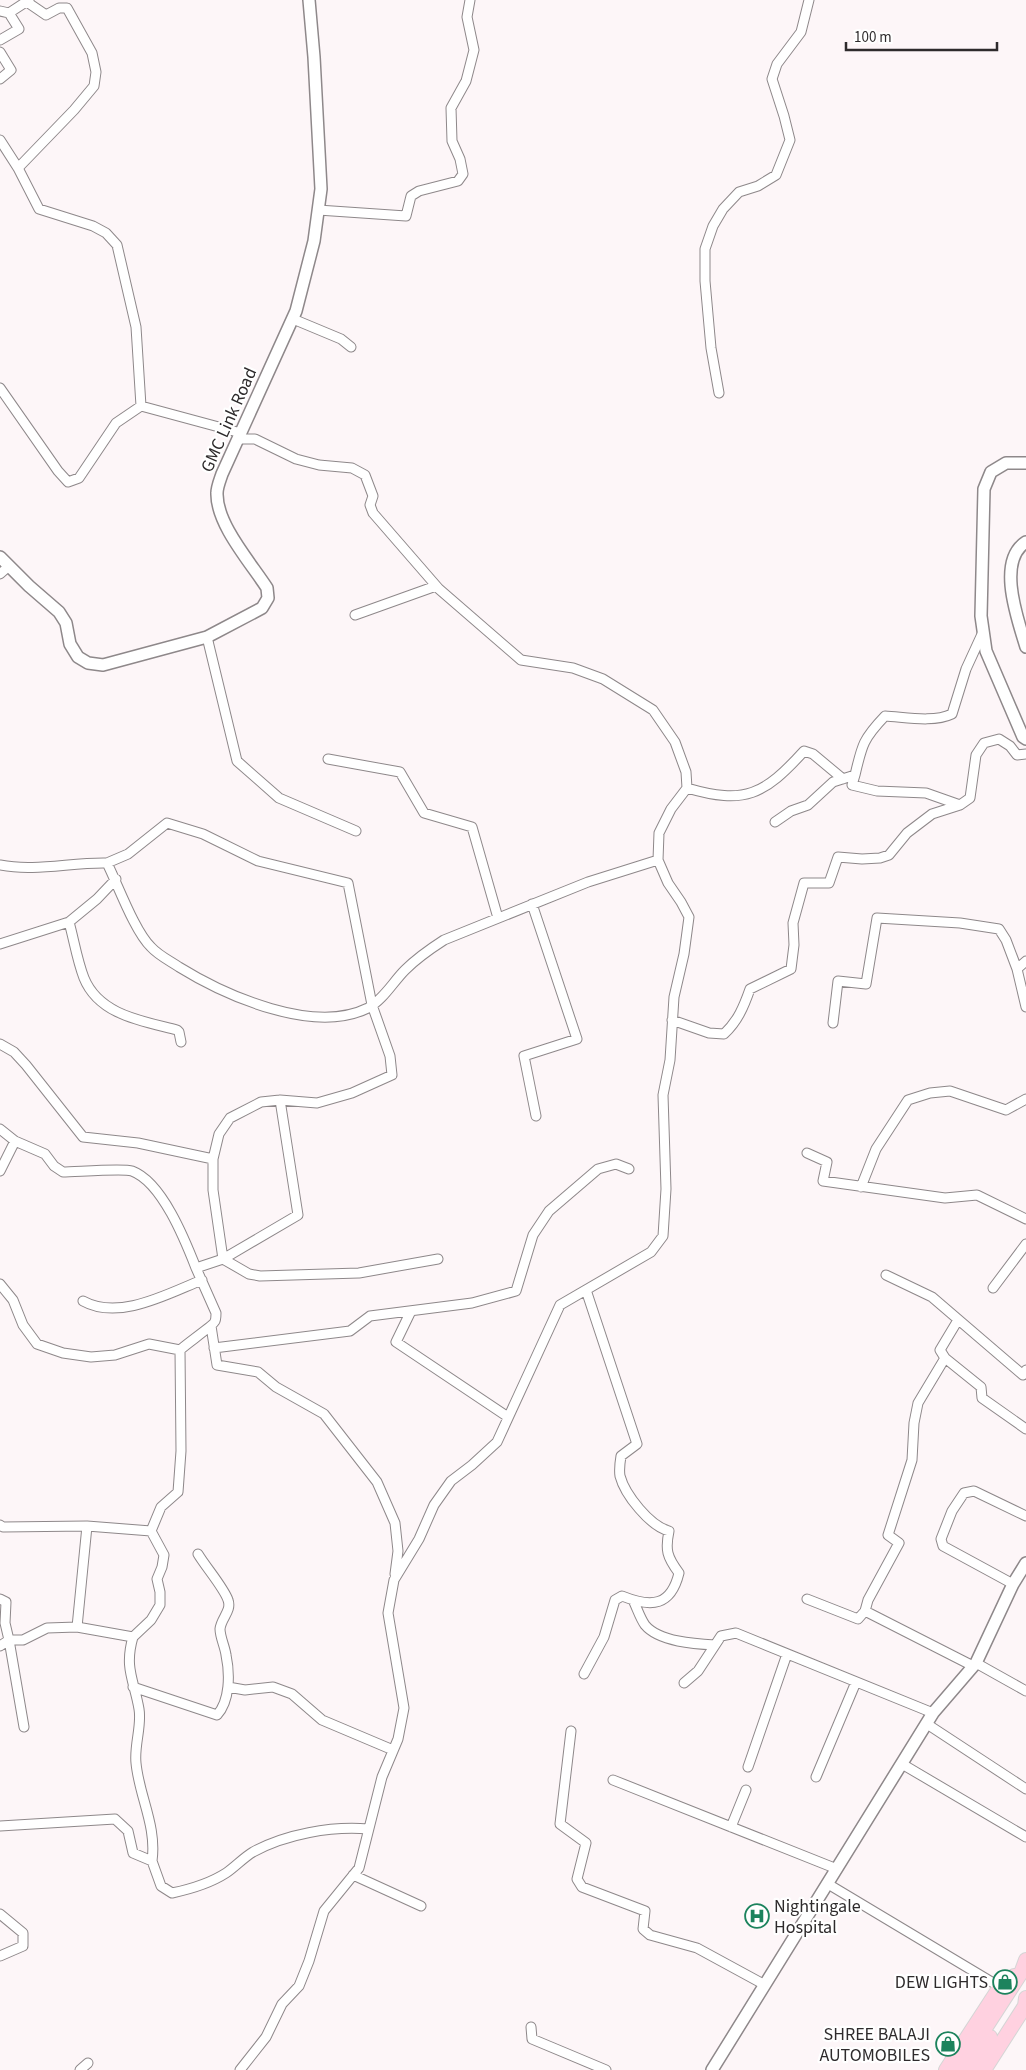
<svg xmlns="http://www.w3.org/2000/svg" width="1026" height="2070" font-family="'Source Sans 3',sans-serif">
  <style>
    .lines { fill: none; stroke-linecap: round; stroke-linejoin: round }
    .minor-casing { stroke: #8e888a; stroke-width: 11 }
    .tertiary-casing { stroke: #8e888a; stroke-width: 14 }
    .primary-casing { stroke: #d5d5d5; stroke-width: 16 }
    .minor { stroke: #fff; stroke-width: 9 }
    .tertiary { stroke: #fff; stroke-width: 11 }
    .primary { stroke: #ffd1e0; stroke-width: 14 }
    .labels { text-anchor: middle; dominant-baseline: central; stroke-width: 4.5; stroke-linejoin: round; paint-order: stroke }
    .street-label { font-size: 18px; fill: #2e2b2c; stroke: #fff }
    .poi-label { font-size: 18px; fill: #2e2b2c; stroke: #fff; text-anchor: end }
  </style>
  <rect width="100%" height="100%" fill="#fdf6f8"/>
  <g class="lines">
    <g class="minor-casing">
      <path id="minor" d="M 0,11 L 9,13 L 29,0
        M 0,40 L 19,29 L 9,13
        M 0,52 L 11,70 L 0,79
        M 0,140 L 18,168 L 74,110 L 94,86 L 96,72 L 92,53 L 67,8 L 59,8 L 46,15 L 27,2
        M 18,168 L 39,209 L 93,226 L 106,233 L 117,245 L 136,327 L 141,406
        M 318,210 L 406,216 L 411,196 L 419,191 L 458,181 L 463,174 L 460,159 L 452,141 L 451,108 L 466,81 L 474,50 L 467,17 L 470,0
        M 293,319 L 341,339 L 351,347
        M 0,388 L 58,471 L 68,482 L 79,478 L 116,423 L 141,406 L 241,433
        M 719,393 L 711,348 L 705,281 L 705,249 L 713,226 L 723,209 L 739,192 L 758,186 L 776,175 L 790,140 L 784,116 L 772,79 L 777,64 L 801,32 L 809,0
        M 238,439 L 255,439 L 296,459 L 319,465 L 352,468 L 365,475 L 373,496 L 370,505 L 373,513 L 439,589 L 521,660 L 573,668 L 603,679 L 653,710 L 675,742 L 686,772 L 687,788 L 671,809 L 659,833 L 658,860 L 668,883 L 681,902 L 689,917 L 684,954 L 674,997 L 670,1060 L 663,1095 L 666,1189 L 663,1236 L 651,1252 L 560,1305 L 497,1442 L 472,1465 L 451,1481 L 434,1505 L 419,1539 L 394,1580 L 388,1613 L 404,1708 L 398,1739 L 382,1777 L 359,1868 L 324,1911 L 309,1961 L 299,1986 L 282,2004 L 266,2037 L 240,2070
        M 0,574 L 9,566
        M 355,615 L 436,586
        M 207,637 L 237,761 L 279,798 L 356,831
        M 328,759 L 400,772 L 424,813 L 472,827 L 498,918
        M 855,775 L 852,785 L 877,791 L 926,793 L 960,805
        M 687,788 C 745,805 764,795 804,751 L 813,754 L 843,779
        M 775,822 L 791,811 L 808,805 L 833,782 L 855,775 C 862,745 863,739 885,716 C 905,717 933,723 952,714 L 966,669 L 983,632
        M 0,865 C 35,872 72,862 107,863 C 118,885 135,932 151,947 C 158,955 170,961 179,967 C 226,996 314,1035 368,1008 C 383,1000 393,982 405,970 C 417,958 430,949 444,940 L 588,882 L 658,860
        M 532,904 L 577,1039 L 524,1056 L 536,1116
        M 69,922 C 74,940 77,960 84,978 C 99,1015 142,1021 177,1030 L 179,1032 L 181,1042
        M 0,944 L 69,922 L 97,899 L 116,879
        M 1026,961 L 1017,969 L 1026,1007
        M 672,1020 L 709,1033 L 724,1034 C 738,1021 744,1006 750,989 L 791,969 L 794,945 L 793,923 L 804,883 L 829,883 L 838,857 L 862,859 L 880,858 L 889,855 L 907,833 L 932,814 L 960,805 L 970,798 L 976,755 L 984,743 L 999,739 L 1010,746 L 1017,755 L 1026,754
        M 833,1023 L 838,981 L 866,984 L 877,918 L 960,923 L 999,929 L 1006,940 L 1017,969
        M 0,1044 L 14,1052 L 26,1065 L 83,1137 L 138,1143 L 213,1159
        M 280,1100 L 298,1215 L 223,1259 L 249,1274 L 260,1276 L 359,1273 L 438,1259
        M 0,1129 L 15,1141 L 45,1154 L 54,1166 L 63,1172 C 75,1172 123,1168 132,1171 C 162,1182 185,1240 196,1268 L 223,1259 L 213,1190 L 213,1159 L 219,1134 L 230,1118 L 261,1102 L 280,1100 L 317,1103 L 352,1093 L 392,1075 L 390,1056 L 372,1005 L 348,883 L 258,861 L 203,834 L 167,823 L 128,854 L 107,863
        M 807,1153 L 827,1162 L 823,1181 L 945,1198 L 977,1195 L 1026,1219
        M 0,1171 L 15,1141
        M 861,1187 L 876,1149 L 908,1100 L 930,1093 L 950,1091 L 1006,1110 L 1026,1099
        M 886,1275 L 932,1297 L 1023,1375 L 1026,1370
        M 0,1284 L 13,1300 L 23,1325 L 37,1344 L 63,1353 L 91,1357 L 115,1355 L 149,1344 L 180,1350
        M 993,1288 L 1026,1244
        M 83,1301 C 119,1321 167,1294 202,1280
        M 411,1311 L 396,1342 L 508,1417
        M 958,1320 L 940,1350 L 945,1358 L 918,1403 L 914,1423 L 912,1460 L 888,1535 L 899,1543 L 868,1600 L 865,1611 L 973,1666
        M 211,1326 L 217,1365 L 258,1372 L 276,1387 L 324,1414 L 377,1482 L 395,1523 L 398,1551 L 395,1574
        M 214,1348 L 350,1331 L 370,1316 L 472,1303 L 516,1291 L 533,1235 L 549,1211 L 598,1169 L 616,1164 L 629,1169
        M 945,1358 L 981,1387 L 982,1398 L 1026,1429
        M 0,1525 L 3,1527 L 87,1526
        M 1013,1584 L 943,1546 L 941,1539 L 952,1511 L 964,1493 L 974,1491 L 1026,1516
        M 0,1599 L 6,1602 L 5,1623 L 9,1640 L 23,1640 L 47,1628 L 77,1627 L 87,1526 L 151,1531 L 161,1507 L 178,1492 L 181,1451 L 180,1350 C 186,1344 214,1325 215,1321 C 216,1320 216,1313 216,1313 L 196,1268
        M 807,1599 L 858,1619 L 865,1611
        M 633,1600 C 637,1608 640,1618 645,1625 C 659,1642 696,1644 715,1645
        M 77,1627 L 133,1637 C 124,1668 134,1680 139,1709 C 142,1726 134,1745 136,1763 C 139,1796 157,1826 152,1861
        M 133,1637 L 151,1620 L 160,1605 L 160,1592 L 157,1579 L 162,1567 L 164,1555 L 151,1531
        M 0,1646 L 9,1640 L 24,1727
        M 976,1663 L 1026,1691
        M 584,1674 L 604,1637 L 615,1600 L 622,1596 C 652,1608 671,1606 679,1573 C 667,1557 665,1550 669,1531 C 650,1526 625,1495 620,1476 C 619,1470 620,1462 621,1456 L 637,1444 L 586,1290
        M 684,1683 L 698,1671 L 721,1636 L 736,1633 L 933,1713
        M 133,1687 L 217,1715 C 230,1701 230,1674 226,1655 C 225,1647 220,1637 220,1629 C 221,1618 232,1611 228,1600 C 224,1588 205,1566 198,1554
        M 228,1687 L 245,1690 L 273,1687 L 292,1694 L 322,1720 L 393,1750
        M 927,1724 L 1026,1789
        M 571,1731 L 560,1824 L 586,1843 L 577,1879 L 582,1887 L 645,1911 L 643,1929 L 650,1935 L 697,1948 L 765,1985
        M 902,1764 L 1026,1837
        M 748,1767 L 787,1654
        M 816,1777 L 856,1682
        M 613,1780 L 837,1869
        M 0,1826 L 115,1819 L 128,1831 L 133,1853 L 152,1861 L 161,1886 L 172,1893 C 191,1889 209,1884 226,1873 C 235,1867 243,1858 253,1852 C 286,1834 331,1826 368,1829
        M 731,1827 L 746,1790
        M 353,1875 L 421,1906
        M 828,1884 L 1000,1987
        M 0,1914 L 23,1933 L 23,1946 L 0,1956
        M 531,2027 L 532,2039 L 606,2070
        M 80,2070 L 88,2063"/>
    </g>
    <g class="tertiary-casing">
      <path id="tertiary" d="M 1026,463 L 1006,463 L 991,472 L 984,489 L 981,616 L 986,651 L 1023,737 L 1026,739
        M 1026,542 C 996,561 1018,620 1026,647
        M 0,557 L 29,586 L 59,612 L 66,623 L 70,644 L 78,657 L 88,663 L 103,665 L 207,637 L 262,608 L 268,598 L 267,588 C 251,563 216,524 217,493 C 217,487 220,480 222,474 L 296,311 L 314,241 L 321,189 L 314,57 L 309,0
        M 712,2070 L 933,1713 L 976,1663 L 1013,1584 L 1026,1563"/>
    </g>
    <g class="primary-casing">
      <path id="primary" d="M 946,2070 L 1000,1987 L 1014,1976
        M 958,2070 L 1022,1971 L 1026,1960
        M 969,2070 L 990,2037
        M 984,2070 L 1025,2006 L 1026,1998"/>
    </g>
    <use href="#minor" class="minor"/>
    <use href="#tertiary" class="tertiary"/>
    <use href="#primary" class="primary"/>
  </g>
  <defs>
    <g id="hospital-ring" transform="scale(1.25)"><circle r="9.5" fill="#fff" stroke="#1c835d" stroke-width="1.5"/><path d="M-5-5h3v3.5h4V-5h3V5h-3V1.5h-4V5h-3Z" fill="#1c835d"/></g>
    <g id="shop-ring" transform="scale(1.25)"><circle r="9.5" fill="#fff" stroke="#1c835d" stroke-width="1.5"/><path d="M-5-2.5h2.3a2.7 3.5 0 0 1 5.4 0H5L5.5 6h-11ZM-1.5-2.5h3a1.5 2.3 0 0 0-3 0Z" fill="#1c835d"/></g>
  </defs>
  <g fill-rule="evenodd">
    <use href="#hospital-ring" x="757" y="1916"/>
    <use href="#shop-ring" x="1005" y="1982"/>
    <use href="#shop-ring" x="948" y="2044"/>
  </g>
  <g class="labels">
    <g class="street-label">
      <text transform="translate(229 420) rotate(-66)">GMC Link Road</text>
    </g>
    <g class="poi-label">
      <text x="774" y="1906" text-anchor="start">Nightingale<tspan x="774" dy="21">Hospital</tspan></text>
      <text x="988" y="1982">DEW LIGHTS</text>
      <text x="930" y="2034">SHREE BALAJI<tspan x="930" dy="21">AUTOMOBILES</tspan></text>
    </g>
  </g>
  <path d="M846 42v8h151v-8" fill="none" stroke="#2e2b2c" stroke-width="2.5"/>
  <text x="854" y="42" font-size="15" fill="#2e2b2c" stroke="#ffffff" stroke-width="4" paint-order="stroke">100 m</text>
</svg>
